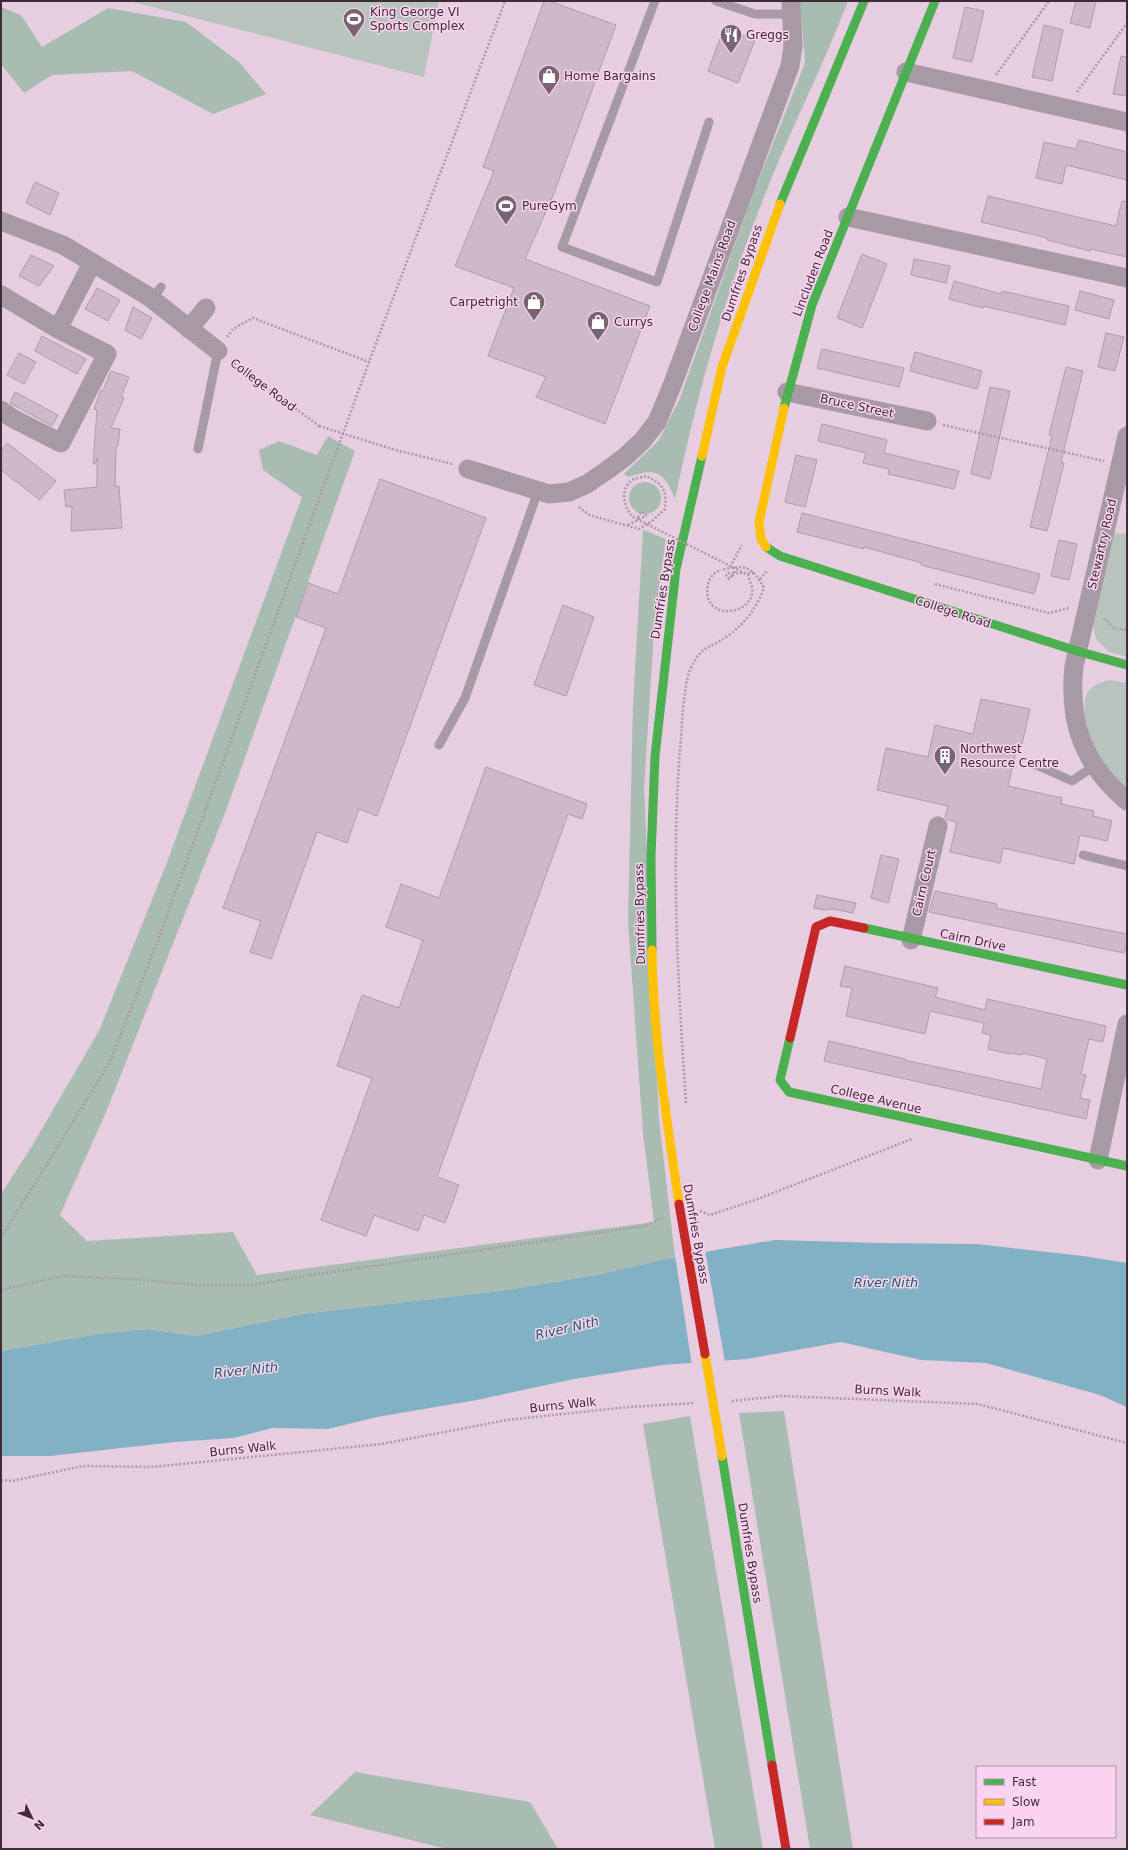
<svg xmlns="http://www.w3.org/2000/svg" width="1128" height="1850" font-family="'DejaVu Sans',sans-serif">
  <style>
    .green { fill: #b9c3bd }
    .forest { fill: #a8bcb1 }
    .water { fill: #83b1c4 }
    .pier { fill: #e7cde0 }
    .building { fill: #ceb9c9; stroke: #af9caa }
    .lines { fill: none; stroke-linecap: round; stroke-linejoin: round }
    .path { stroke: #aa9ba5; stroke-width: 2.5; stroke-dasharray: 2 2; stroke-linecap: butt }
    .lane { stroke: #a89aa4; stroke-width: 9 }
    .street { stroke: #a89aa4; stroke-width: 19 }
    .fast { stroke: #4caf50; stroke-width: 9 }
    .slow { stroke: #ffc107; stroke-width: 9 }
    .jam { stroke: #c62828; stroke-width: 9 }
    .path-bridge { stroke: #aa9ba5; stroke-width: 2.5; stroke-dasharray: 2 2; stroke-linecap: butt }
    .slow-bridge { stroke: #ffc107; stroke-width: 9 }
    .jam-bridge { stroke: #c62828; stroke-width: 9 }
    .labels { text-anchor: middle; dominant-baseline: central; stroke-width: 3; stroke-linejoin: round; paint-order: stroke }
    .poi-label { font-size: 12px; fill: #3e2c39; stroke: #fad3ef; text-anchor: start }
    .street-label { font-size: 12px; fill: #3e2c39; stroke: #fad3ef }
    .water-label { font-size: 13px; font-style: italic; fill: #1b5b69; stroke: #fad3ef }
  </style>
  <rect width="100%" height="100%" fill="#e7cde0"/>
  <path class="green" d="M 129,1 L 439,1 L 424,77 Z
    M 1114,533 L 1127,534 L 1127,657 L 1109,652 L 1096,639 L 1092,621 Z
    M 1109,680 L 1127,683 L 1127,789 C 1121,784 1114,778 1109,772 C 1096,756 1074,707 1090,689 C 1095,684 1103,682 1109,680 Z"/>
  <path class="forest" d="M 800,1 L 848,1 C 824,64 793,124 768,187 C 727,288 697,393 675,499 C 664,472 657,467 628,477 L 624,474 L 659,440 L 680,398 L 753,194 L 805,63 Z
    M 1,7 L 21,15 L 42,47 L 108,8 L 186,22 L 239,62 L 266,94 L 213,114 L 132,71 L 52,75 L 24,93 L 1,64 Z
    M 328,436 L 355,451 L 225,813 L 106,1112 L 60,1215 L 87,1241 L 233,1232 L 257,1275 L 654,1222 L 643,1133 L 628,922 L 633,705 L 643,530 L 666,539 L 655,615 L 644,789 L 659,1119 L 675,1257 L 596,1275 L 500,1291 L 303,1314 L 196,1336 L 147,1329 L 98,1334 L 1,1351 L 1,1194 L 32,1146 L 99,1031 L 166,865 L 302,497 L 263,470 L 259,450 L 279,441 L 317,455 Z
    M629 498a16 16 0 1 1 32 0a16 16 0 1 1-32 0Z
    M 784,1411 L 853,1849 L 810,1849 L 739,1413 Z
    M 690,1416 L 763,1849 L 715,1849 L 643,1424 Z
    M 355,1772 L 530,1802 L 558,1849 L 447,1849 L 310,1815 Z"/>
  <path class="water" d="M 775,1240 L 879,1243 L 977,1244 L 1083,1256 L 1127,1263 L 1127,1407 L 1100,1395 L 986,1363 L 921,1360 L 841,1342 L 747,1359 L 663,1365 L 574,1379 L 477,1400 L 377,1417 L 328,1429 L 272,1428 L 234,1438 L 175,1442 L 50,1456 L 1,1456 L 1,1351 L 98,1334 L 147,1329 L 196,1336 L 303,1314 L 500,1291 L 596,1275 L 675,1257 Z"/>
  <path class="pier" d="M 705,1250 L 725,1362 L 692,1365 L 675,1255 Z"/>
  <path class="building" d="M 544,1 L 549,1 L 616,25 L 554,193 L 525,259 L 650,306 L 605,424 L 536,397 L 546,377 L 488,356 L 514,288 L 455,266 L 494,171 L 483,167 Z
    M 1076,1 L 1096,1 L 1090,28 L 1070,23 Z
    M 965,7 L 984,11 L 972,62 L 953,58 Z
    M 1044,25 L 1063,30 L 1052,81 L 1032,77 Z
    M 724,28 L 755,40 L 738,83 L 708,71 Z
    M 1121,56 L 1127,57 L 1127,96 L 1113,94 Z
    M 1079,140 L 1127,152 L 1127,180 L 1066,165 L 1062,184 L 1036,178 L 1044,142 L 1076,149 Z
    M 35,182 L 59,193 L 50,215 L 26,203 Z
    M 988,196 L 1116,226 L 1122,201 L 1127,202 L 1127,257 L 1090,249 L 1090,251 L 1047,240 L 1047,238 L 981,222 Z
    M 862,254 L 887,264 L 862,328 L 837,318 Z
    M 31,255 L 54,266 L 39,286 L 19,276 Z
    M 914,259 L 950,266 L 946,283 L 911,275 Z
    M 954,281 L 1001,294 L 1002,291 L 1069,306 L 1065,325 L 983,306 L 983,308 L 949,299 Z
    M 97,288 L 120,300 L 108,321 L 85,309 Z
    M 1080,291 L 1114,300 L 1109,319 L 1075,310 Z
    M 133,307 L 152,318 L 141,339 L 125,330 Z
    M 1106,333 L 1124,337 L 1115,371 L 1098,367 Z
    M 42,336 L 86,359 L 77,374 L 35,351 Z
    M 822,349 L 904,368 L 899,387 L 817,368 Z
    M 915,352 L 982,371 L 977,389 L 910,371 Z
    M 19,353 L 36,362 L 24,384 L 7,375 Z
    M 1066,367 L 1083,371 L 1061,462 L 1064,463 L 1047,531 L 1030,527 L 1052,436 L 1049,435 Z
    M 111,371 L 129,377 L 121,397 L 124,398 L 111,428 L 120,429 L 118,446 L 116,446 L 115,486 L 119,486 L 122,528 L 71,531 L 72,506 L 66,507 L 64,490 L 97,487 L 97,458 L 95,464 L 93,464 L 97,410 L 94,409 L 100,392 L 101,390 L 103,391 Z
    M 990,387 L 1010,391 L 990,479 L 971,474 Z
    M 15,392 L 58,415 L 52,426 L 10,403 Z
    M 822,424 L 887,440 L 884,453 L 959,471 L 954,489 L 888,474 L 889,469 L 863,463 L 866,453 L 818,441 Z
    M 7,443 L 56,481 L 40,500 L 1,470 L 1,451 Z
    M 796,455 L 817,460 L 805,507 L 785,502 Z
    M 380,479 L 486,518 L 377,816 L 359,809 L 347,843 L 317,832 L 271,959 L 250,952 L 261,921 L 223,908 L 326,628 L 296,617 L 308,583 L 338,594 Z
    M 802,513 L 1040,574 L 1034,594 L 921,565 L 922,563 L 864,547 L 864,549 L 797,532 Z
    M 1059,540 L 1077,544 L 1069,580 L 1051,576 Z
    M 563,605 L 594,617 L 566,696 L 534,685 Z
    M 981,699 L 1030,709 L 1022,744 L 1018,743 L 1008,786 L 1062,798 L 1061,804 L 1094,811 L 1093,816 L 1112,821 L 1107,841 L 1080,835 L 1074,864 L 1003,848 L 1000,863 L 950,852 L 957,822 L 947,820 L 945,818 L 948,806 L 877,790 L 886,748 L 928,757 L 935,725 L 973,734 Z
    M 486,767 L 587,804 L 582,819 L 568,814 L 437,1177 L 459,1185 L 445,1223 L 424,1215 L 418,1231 L 374,1215 L 366,1236 L 321,1220 L 372,1078 L 337,1066 L 362,995 L 399,1008 L 423,940 L 386,927 L 401,884 L 439,898 Z
    M 881,855 L 899,859 L 888,903 L 871,898 Z
    M 935,891 L 997,904 L 996,908 L 1127,934 L 1127,944 L 1124,953 L 929,912 Z
    M 817,895 L 856,903 L 853,913 L 833,909 L 824,910 L 814,908 Z
    M 845,966 L 938,988 L 935,997 L 985,1010 L 987,999 L 1106,1026 L 1103,1042 L 1089,1039 L 1081,1074 L 1086,1075 L 1080,1098 L 1090,1100 L 1086,1119 L 824,1061 L 829,1041 L 905,1059 L 904,1060 L 1041,1089 L 1047,1059 L 1022,1053 L 1022,1055 L 1011,1053 L 1010,1054 L 988,1049 L 991,1035 L 982,1033 L 984,1023 L 930,1011 L 925,1034 L 846,1016 L 852,988 L 840,986 Z"/>
  <g class="lines">
    <path class="path" d="M 996,75 L 1049,1
      M 1077,92 L 1127,23
      M 227,337 L 233,329 L 253,318 L 369,362
      M 231,361 L 319,426
      M 943,425 L 1104,461
      M 392,449 L 452,464
      M 579,507 L 589,515 L 639,529 L 652,521
      M 628,525 L 646,516 L 645,513 L 641,512 L 637,519
      M 730,567 L 742,545
      M 732,576 L 729,579 L 726,576 L 728,573 L 754,573
      M 760,579 L 767,571
      M 935,584 L 1049,613 L 1069,608
      M 1104,618 L 1113,628 L 1127,630
      M 686,1103 C 678,985 671,867 680,749 C 682,729 683,688 690,670 C 701,644 709,650 729,635 C 746,622 757,607 764,588 C 752,566 745,564 721,570
      M 700,1211 L 710,1215 L 755,1200 L 912,1139
      M 1,1238 L 110,1062 L 158,940 L 369,362 L 505,1
      M 1,1290 L 62,1276 L 132,1279 L 196,1285 L 253,1285 L 305,1276 L 645,1226 L 662,1218
      M 732,1401 L 781,1396 L 978,1404 L 1127,1443
      M 1,1480 L 12,1481 L 83,1466 L 152,1467 L 382,1444 L 507,1420 L 629,1407 L 695,1403"/>
    <path class="lane" d="M 655,1 L 562,247 L 657,282 L 709,122
      M 716,1 L 755,14 L 792,14
      M 152,300 L 161,287
      M 198,449 L 218,351
      M 439,745 L 465,698 L 538,491
      M 1034,764 L 1072,781 L 1094,766
      M 1083,855 L 1127,866"/>
    <path class="street" d="M 906,72 L 1127,122
      M 848,217 L 1127,278
      M 1,221 L 63,245 L 148,296 L 218,351
      M 1,295 L 58,329 L 107,354 L 61,443 L 12,418 L 1,410
      M 58,329 L 92,263
      M 189,329 L 206,308
      M 787,392 L 927,421
      M 1127,436 L 1074,666 C 1068,722 1083,764 1127,801
      M 468,469 L 549,494 L 569,492 L 587,484 L 606,471 L 625,457 L 642,441 L 657,422 L 673,383 L 790,66 L 793,47 L 791,1
      M 911,940 L 938,826
      M 1098,1160 L 1127,1024"/>
    <path class="fast" d="M 780,204 L 864,1
      M 784,408 L 812,305 L 935,1
      M 766,547 L 780,556 L 1077,651 L 1127,665
      M 864,928 L 1127,985
      M 652,950 L 651,857 L 655,756 L 676,569 L 702,456
      M 790,1038 L 780,1080 L 789,1092 L 1127,1166
      M 722,1456 L 772,1765"/>
    <path class="slow" d="M 702,456 L 722,367 L 780,204
      M 766,547 L 761,539 L 759,522 L 784,408
      M 652,950 C 653,1035 667,1120 679,1204"/>
    <path class="jam" d="M 790,1038 L 816,927 L 830,921 L 864,928
      M 772,1765 L 786,1849"/>
    <path class="path-bridge" d="M 319,426 L 392,449
      M 652,521 L 665,509 C 667,490 663,484 646,476 C 643,477 637,478 634,479 C 619,488 623,506 633,517 L 748,575 C 749,579 751,583 752,587 C 757,616 700,623 708,585 C 709,578 714,572 721,570
      M 732,576 L 737,569"/>
    <path class="slow-bridge" d="M 705,1354 L 722,1456"/>
    <path class="jam-bridge" d="M 679,1204 L 705,1354"/>
  </g>
  <defs>
    <g id="stadium-pin" transform="scale(1.15)"><path d="M0 17L-7.5 6A9.5 9.5 0 1 1 7.5 6Z" fill="#796473" stroke="#fad3ef"/><path d="M0-5a6.5 5 0 1 0 0 10a6.5 5 0 1 0 0-10ZM-3.5-1.8h7v3.6h-7Z" fill="#fff"/></g>
    <g id="restaurant-pin" transform="scale(1.15)"><path d="M0 17L-7.5 6A9.5 9.5 0 1 1 7.5 6Z" fill="#796473" stroke="#fad3ef"/><path d="M-5-6h1v4h1v-4h1v4h1v-4h1v5L-1.5 .5V6h-2V.5L-5-1ZM5-6V6H3V1.5H1.5Q1.5-4 5-6Z" fill="#fff"/></g>
    <g id="shop-pin" transform="scale(1.15)"><path d="M0 17L-7.5 6A9.5 9.5 0 1 1 7.5 6Z" fill="#796473" stroke="#fad3ef"/><path d="M-5-2.5h2.3a2.7 3.5 0 0 1 5.4 0H5L5.5 6h-11ZM-1.5-2.5h3a1.5 2.3 0 0 0-3 0Z" fill="#fff"/></g>
    <g id="building-pin" transform="scale(1.15)"><path d="M0 17L-7.5 6A9.5 9.5 0 1 1 7.5 6Z" fill="#796473" stroke="#fad3ef"/><path d="M-4-6H4V6H1V3H-1V6H-4ZM-2.5-4.3h1.7v1.8h-1.7ZM.8-4.3h1.7v1.8H.8ZM-2.5-1h1.7V.8h-1.7ZM.8-1h1.7V.8H.8Z" fill="#fff"/></g>
  </defs>
  <g fill-rule="evenodd">
    <use href="#stadium-pin" x="354" y="19"/>
    <use href="#restaurant-pin" x="731" y="35"/>
    <use href="#shop-pin" x="549" y="76"/>
    <use href="#stadium-pin" x="506" y="206"/>
    <use href="#shop-pin" x="534" y="302"/>
    <use href="#shop-pin" x="598" y="322"/>
    <use href="#building-pin" x="945" y="756"/>
  </g>
  <g class="labels">
    <g class="poi-label">
      <text x="370" y="12">King George VI<tspan x="370" dy="14">Sports Complex</tspan></text>
      <text x="746" y="35">Greggs</text>
      <text x="564" y="76">Home Bargains</text>
      <text x="522" y="206">PureGym</text>
      <text x="518" y="302" text-anchor="end">Carpetright</text>
      <text x="614" y="322">Currys</text>
      <text x="960" y="749">Northwest<tspan x="960" dy="14">Resource Centre</tspan></text>
    </g>
    <g class="street-label">
      <text transform="translate(742 273) rotate(-71)">Dumfries Bypass</text>
      <text transform="translate(813 273) rotate(-69)">Lincluden Road</text>
      <text transform="translate(712 276) rotate(-70)">College Mains Road</text>
      <text transform="translate(263 385) rotate(37)">College Road</text>
      <text transform="translate(857 406) rotate(12)">Bruce Street</text>
      <text transform="translate(1102 544) rotate(-77)">Stewartry Road</text>
      <text transform="translate(663 589) rotate(-81)">Dumfries Bypass</text>
      <text transform="translate(953 612) rotate(18)">College Road</text>
      <text transform="translate(924 883) rotate(-77)">Cairn Court</text>
      <text transform="translate(640 914) rotate(-91)">Dumfries Bypass</text>
      <text transform="translate(973 940) rotate(12)">Cairn Drive</text>
      <text transform="translate(876 1099) rotate(13)">College Avenue</text>
      <text transform="translate(696 1234) rotate(80)">Dumfries Bypass</text>
      <text transform="translate(888 1391) rotate(3)">Burns Walk</text>
      <text transform="translate(563 1405) rotate(-6)">Burns Walk</text>
      <text transform="translate(243 1449) rotate(-6)">Burns Walk</text>
      <text transform="translate(750 1553) rotate(81)">Dumfries Bypass</text>
    </g>
    <g class="water-label">
      <text x="886" y="1282">River Nith</text>
      <text transform="translate(567 1328) rotate(-13)">River Nith</text>
      <text transform="translate(246 1370) rotate(-6)">River Nith</text>
    </g>
  </g>
  <rect width="1128" height="1850" fill="none" stroke="#3e2c39" stroke-width="4"/>
  <rect x="976" y="1766" width="140" height="72" fill="#fad3ef" stroke="#af90a6"/>
  <rect x="984" y="1779" width="20" height="6" fill="#4caf50" stroke="#af90a6"/>
  <text x="1012" y="1786" font-size="12" fill="#3e2c39">Fast</text>
  <rect x="984" y="1799" width="20" height="6" fill="#ffc107" stroke="#af90a6"/>
  <text x="1012" y="1806" font-size="12" fill="#3e2c39">Slow</text>
  <rect x="984" y="1819" width="20" height="6" fill="#c62828" stroke="#af90a6"/>
  <text x="1012" y="1826" font-size="12" fill="#3e2c39">Jam</text>
  <g transform="translate(32 1818) rotate(133)" stroke="#fad3ef" stroke-width="3" paint-order="stroke">
  <path d="M0-3L7 15L0 10L-7 15Z" fill="#3e2c39"/>
  <text y="-6" font-size="11" font-weight="bold" text-anchor="middle" fill="#3e2c39">N</text>
  </g>
</svg>
